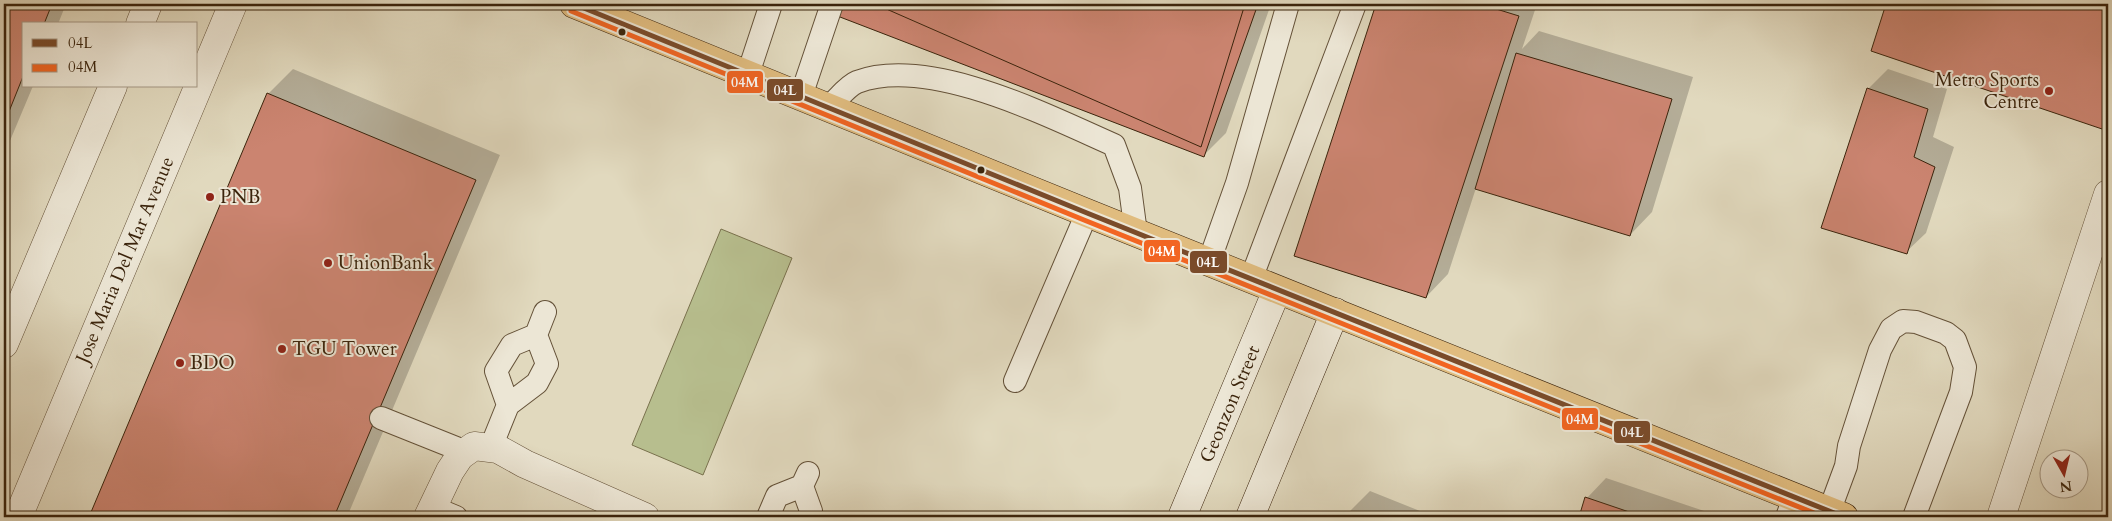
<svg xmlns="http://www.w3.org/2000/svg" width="2112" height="521" font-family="Cardo,serif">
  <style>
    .green { fill: #b7be8e; stroke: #79714d }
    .shadow { fill: #0003 }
    .building { fill: #cb8470; stroke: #3b240c }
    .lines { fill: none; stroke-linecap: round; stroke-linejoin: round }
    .lane-casing { stroke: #645138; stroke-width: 24 }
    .street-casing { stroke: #645138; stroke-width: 29 }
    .secondary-casing { stroke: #3b240c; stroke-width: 29 }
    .primary-casing { stroke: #3b240c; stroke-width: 29 }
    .lane { stroke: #ece6d5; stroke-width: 22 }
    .street { stroke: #ece6d5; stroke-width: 28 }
    .secondary { stroke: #ece6d5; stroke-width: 28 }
    .primary { stroke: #e0bc7f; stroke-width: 28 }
    .bus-1-casing { stroke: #ece6d5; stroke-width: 9 }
    .bus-2-casing { stroke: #ece6d5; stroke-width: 9 }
    .bus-1 { stroke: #7a4b2a; stroke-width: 5 }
    .bus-2 { stroke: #f26522; stroke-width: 5 }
    .bus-dot { fill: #3b240c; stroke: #ece6d5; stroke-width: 2 }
    .poi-dot { fill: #8f2418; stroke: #ece6d5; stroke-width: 2 }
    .labels { text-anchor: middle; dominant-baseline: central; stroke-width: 4; stroke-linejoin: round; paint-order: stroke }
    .poi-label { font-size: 19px; fill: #3b240c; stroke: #ece6d5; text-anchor: start }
    .street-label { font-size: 19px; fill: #3b240c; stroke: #ece6d5 }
    .line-badge { stroke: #ece6d5; stroke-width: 2 }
    .badge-label { font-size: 14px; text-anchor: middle; font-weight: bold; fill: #fff }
  </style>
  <rect width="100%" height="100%" fill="#e1d9be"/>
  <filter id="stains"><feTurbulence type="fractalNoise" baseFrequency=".004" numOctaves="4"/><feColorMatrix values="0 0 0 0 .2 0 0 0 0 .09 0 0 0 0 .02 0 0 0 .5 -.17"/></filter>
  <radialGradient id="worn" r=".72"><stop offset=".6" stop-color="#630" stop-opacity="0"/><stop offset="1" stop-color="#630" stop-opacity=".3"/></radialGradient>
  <path class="green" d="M 721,229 L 792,258 L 703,475 L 632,445 Z"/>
  <path class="shadow" d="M 4,4 L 66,4 L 58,24 L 24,24 L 24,86 L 33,86 L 4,155 Z
    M 831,4 L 1271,4 L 1226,133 L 1204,155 Z
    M 1377,4 L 1537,4 L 1522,49 L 1539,31 L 1693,77 L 1652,212 L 1630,235 L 1476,188 L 1448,274 L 1426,297 L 1296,255 Z
    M 1887,4 L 2108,4 L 2108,129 L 1872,51 Z
    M 293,69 L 500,155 L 347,517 L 90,517 L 268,94 Z
    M 1888,69 L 1947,89 L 1933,137 L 1954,147 L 1926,233 L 1906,252 L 1868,89 Z
    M 1606,478 L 1722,517 L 1580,517 L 1587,498 Z
    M 1370,491 L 1435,517 L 1344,517 Z"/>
  <path class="building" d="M 4,4 L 52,4 L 44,24 L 24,24 L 24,74 L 4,124 Z
    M 830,4 L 1258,4 L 1204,157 L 827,12 Z
    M 875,4 L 1245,4 L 1201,147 Z
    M 1376,4 L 1480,4 L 1519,16 L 1426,298 L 1294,256 Z
    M 1886,4 L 2108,4 L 2108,131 L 1871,51 Z
    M 1516,53 L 1672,99 L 1630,236 L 1475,189 Z
    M 1867,88 L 1928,109 L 1914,157 L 1935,167 L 1907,254 L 1821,228 Z
    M 267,93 L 476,180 L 334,517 L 89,517 Z
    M 1585,497 L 1644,517 L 1579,517 Z"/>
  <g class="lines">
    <g class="lane-casing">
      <path id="lane" d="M 748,74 L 771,4
        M 801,96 L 832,4
        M 829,107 C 837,100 847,86 857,82 C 929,55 1048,116 1114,145 L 1130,188 L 1136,233
        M 1209,262 L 1237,183 L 1288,4
        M 1251,279 L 1355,4
        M 1015,381 L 1087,213
        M 508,405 L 496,371 L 512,345 L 536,335
        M 381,418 L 466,452
        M 491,447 L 508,405 L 537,383 L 547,364 L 536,335 L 545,312
        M 808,473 L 802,486 L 811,511 L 808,517
        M 432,507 L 456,517
        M 1829,512 L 1846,466 L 1849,446 L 1880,350 L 1891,329 L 1903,321 L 1916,322 L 1946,333 L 1955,340 L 1965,367 L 1961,392 L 1914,517
        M 768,517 L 777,496 L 802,486
        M 1787,517 L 1794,498"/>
    </g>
    <g class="street-casing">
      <path id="street" d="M 140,24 L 148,4
        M 4,344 L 113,86
        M 18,517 L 233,4
        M 428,517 L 450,471 L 460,456 L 474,446 L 498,449 L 525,464 L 645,517
        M 2001,517 L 2108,194"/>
    </g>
    <g class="secondary-casing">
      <path id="secondary" d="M 1182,517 L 1277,290
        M 1250,517 L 1335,312"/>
    </g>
    <g class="primary-casing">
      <path id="primary" d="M 574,4 L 1087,213 L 1844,517"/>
    </g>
    <use href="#lane" class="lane"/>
    <use href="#street" class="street"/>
    <use href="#secondary" class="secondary"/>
    <use href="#primary" class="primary"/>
    <g class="bus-1-casing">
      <path id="bus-1" d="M 574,4 L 1087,213 L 1844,517"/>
    </g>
    <g class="bus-2-casing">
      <path id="bus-2" d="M 571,11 L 1084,220 L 1824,517"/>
    </g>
    <use href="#bus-1" class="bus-1"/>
    <use href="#bus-2" class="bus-2"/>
  </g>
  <g class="bus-dot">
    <circle cx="622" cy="32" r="4.5"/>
    <circle cx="981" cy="170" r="4.5"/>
  </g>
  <g class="poi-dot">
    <circle cx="2049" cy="91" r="5"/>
    <circle cx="210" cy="197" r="5"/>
    <circle cx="328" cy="263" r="5"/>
    <circle cx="282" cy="349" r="5"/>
    <circle cx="180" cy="363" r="5"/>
  </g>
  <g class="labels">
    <g class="poi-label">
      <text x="2039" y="80" text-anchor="end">Metro Sports<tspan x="2039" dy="22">Centre</tspan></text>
      <text x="220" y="197">PNB</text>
      <text x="338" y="263">UnionBank</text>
      <text x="292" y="349">TGU Tower</text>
      <text x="190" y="363">BDO</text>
    </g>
    <g class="street-label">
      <text transform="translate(125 260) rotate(-67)">Jose Maria Del Mar Avenue</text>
      <text transform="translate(1230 404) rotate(-67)">Geonzon Street</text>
    </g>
  </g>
  <g class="line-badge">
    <rect x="726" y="70" width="38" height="24" rx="5" fill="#f26522"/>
    <rect x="766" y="78" width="38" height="24" rx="5" fill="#7a4b2a"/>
    <rect x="1143" y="239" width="38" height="24" rx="5" fill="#f26522"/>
    <rect x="1189" y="250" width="39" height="24" rx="5" fill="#7a4b2a"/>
    <rect x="1561" y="407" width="38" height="24" rx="5" fill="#f26522"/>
    <rect x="1613" y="420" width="38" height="24" rx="5" fill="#7a4b2a"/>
  </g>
  <g class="badge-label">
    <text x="745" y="87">04M</text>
    <text x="785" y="95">04L</text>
    <text x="1162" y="256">04M</text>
    <text x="1208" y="267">04L</text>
    <text x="1580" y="424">04M</text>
    <text x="1632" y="437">04L</text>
  </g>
  <rect width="2112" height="521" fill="none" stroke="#e1d9be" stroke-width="20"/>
  <rect x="5" y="5" width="2102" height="511" fill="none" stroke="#3b240c" stroke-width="2.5"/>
  <rect x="10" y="10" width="2092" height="501" fill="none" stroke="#3b240c"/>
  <rect x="22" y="22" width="175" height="65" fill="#ece6d5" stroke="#a59885"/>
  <rect x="32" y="39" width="25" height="8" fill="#7a4b2a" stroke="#a59885"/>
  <text x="68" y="48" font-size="15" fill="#3b240c">04L</text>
  <rect x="32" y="64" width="25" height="8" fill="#f26522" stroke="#a59885"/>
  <text x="68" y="72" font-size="15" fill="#3b240c">04M</text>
  <g transform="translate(2064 474) rotate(172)"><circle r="24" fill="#ece6d5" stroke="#a59885"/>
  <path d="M0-4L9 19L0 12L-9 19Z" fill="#8f2418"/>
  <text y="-8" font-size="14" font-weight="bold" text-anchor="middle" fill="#3b240c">N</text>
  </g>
  <rect width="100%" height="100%" filter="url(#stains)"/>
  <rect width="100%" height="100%" fill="url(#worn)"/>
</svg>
